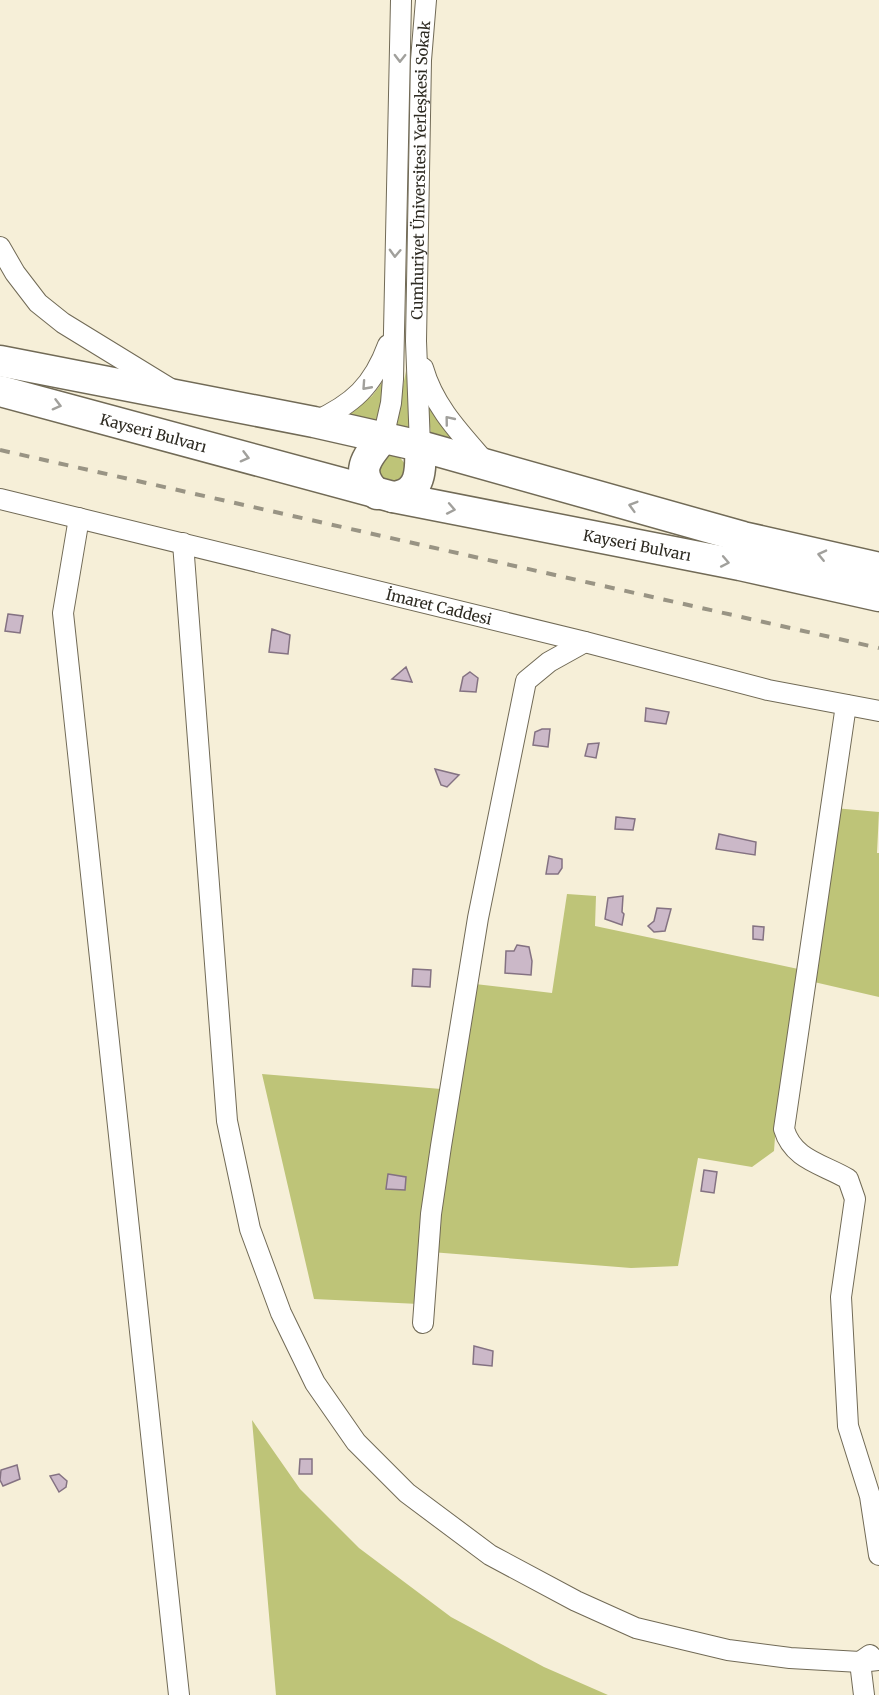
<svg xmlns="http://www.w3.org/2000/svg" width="879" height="1695" font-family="Merriweather,serif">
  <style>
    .green { fill: #bec478 }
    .building { fill: #cbb8c8; stroke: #847282; stroke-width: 1.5 }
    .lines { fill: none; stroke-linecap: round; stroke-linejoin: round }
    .minor-casing { stroke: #716a56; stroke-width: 22 }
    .highway-casing { stroke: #716a56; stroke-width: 33 }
    .minor { stroke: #fff; stroke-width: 20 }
    .highway { stroke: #fff; stroke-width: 30 }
    .rail { stroke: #999484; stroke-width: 4; stroke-dasharray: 10 10; stroke-linecap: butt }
    .oneway { stroke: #a1a09c }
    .labels { text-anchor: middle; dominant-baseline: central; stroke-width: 5; stroke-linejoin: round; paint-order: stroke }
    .street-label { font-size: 15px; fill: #2e2b22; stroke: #fff }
  </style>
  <rect width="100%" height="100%" fill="#f6efd8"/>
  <path class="green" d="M 406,371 L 414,431 L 395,427 Z
    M 389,373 L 378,421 L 347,414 L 372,396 Z
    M 427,400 L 454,441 L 431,435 Z
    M 385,454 L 399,456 L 405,464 C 404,476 402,480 390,484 L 376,474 Z
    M 834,808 L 879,812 L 877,853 L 879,853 L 879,997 L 814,982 L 776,1124 L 774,1151 L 752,1167 L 698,1158 L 678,1266 L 631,1268 L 431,1252 L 419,1304 L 314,1299 L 262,1074 L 453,1090 L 475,984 L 552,993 L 567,894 L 596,896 L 595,926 L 803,970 Z
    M 252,1420 L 300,1489 L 359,1548 L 451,1617 L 544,1667 L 608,1695 L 276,1695 Z"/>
  <path class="building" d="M 8,614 L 23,616 L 20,633 L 5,631 Z
    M 272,629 L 290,635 L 288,654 L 269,652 Z
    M 406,667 L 412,682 L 392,679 Z
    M 470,672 L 478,678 L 476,692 L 460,691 L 463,677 Z
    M 646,708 L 669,712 L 666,724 L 645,721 Z
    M 542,729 L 550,729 L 548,747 L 533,745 L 535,732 Z
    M 599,743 L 596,758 L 585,756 L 588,744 Z
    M 435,769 L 459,775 L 447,787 L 441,785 Z
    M 616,817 L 635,819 L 633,830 L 615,829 Z
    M 719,834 L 756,842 L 755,855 L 716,849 Z
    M 549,856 L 562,859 L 562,868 L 558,874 L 546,874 Z
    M 623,896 L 622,912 L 624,914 L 622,925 L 605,919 L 608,898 Z
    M 657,908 L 671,909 L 665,931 L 654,932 L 648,926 L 654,921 Z
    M 753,926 L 764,927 L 763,940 L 753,939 Z
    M 517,945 L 529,947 L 532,961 L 531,975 L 505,973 L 506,951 L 514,951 Z
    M 413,969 L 431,970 L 430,987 L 412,986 Z
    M 704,1170 L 717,1172 L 714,1193 L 701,1191 Z
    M 388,1174 L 406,1177 L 405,1190 L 386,1189 Z
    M 474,1346 L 493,1351 L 492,1366 L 473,1364 Z
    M 300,1459 L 312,1459 L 312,1474 L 299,1474 Z
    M 17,1465 L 20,1479 L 3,1486 L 0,1480 L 1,1470 Z
    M 59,1474 L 67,1481 L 66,1487 L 59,1492 L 50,1476 Z"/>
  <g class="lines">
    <g class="minor-casing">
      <g id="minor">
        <path d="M 0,247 L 15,273 L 38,303 L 63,323 L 169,388"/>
        <path d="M 423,368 C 434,407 461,434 487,464"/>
        <path d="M 314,422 C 353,404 373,386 388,345"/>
        <path d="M 383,438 L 391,403 L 393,379 L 401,0"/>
        <path id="s1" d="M 420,446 L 416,341 L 421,60 L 426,0"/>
        <path id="s2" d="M 0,499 L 585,642 L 768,690 L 879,711"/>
        <path d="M 79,518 L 63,613 L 179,1695"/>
        <path d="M 183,543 L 227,1121 L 250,1229 L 281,1313 L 315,1383 L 356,1442 L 407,1493 L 490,1555 L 576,1601 L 636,1628 L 728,1650 L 790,1658 L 860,1662 L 879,1660"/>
        <path d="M 846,705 L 784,1129 C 793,1160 823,1164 848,1179 L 855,1199 L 841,1297 L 848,1426 L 870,1496 L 879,1555"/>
        <path d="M 423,1323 L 431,1214 L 441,1146 L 478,918 L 526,681 L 549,662 L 585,642"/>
        <path d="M 864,1695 L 860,1662 L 870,1655"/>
      </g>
    </g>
    <g class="highway-casing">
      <g id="highway">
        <path d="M 0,361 L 314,422 L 420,446 L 743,537 L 879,568"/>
        <path id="s3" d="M 0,391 L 393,497 L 740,565 L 879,596"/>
        <path d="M 377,494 C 353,472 367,457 383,438"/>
        <path d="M 393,497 C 422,494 421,469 420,446"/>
      </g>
    </g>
    <use href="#minor" class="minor"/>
    <use href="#highway" class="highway"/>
    <path class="rail" d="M 0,450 L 879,648"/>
  </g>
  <defs><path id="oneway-chevron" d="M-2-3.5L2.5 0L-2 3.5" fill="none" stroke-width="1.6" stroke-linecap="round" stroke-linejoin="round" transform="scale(1.5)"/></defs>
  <g class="oneway">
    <use href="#oneway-chevron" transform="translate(400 58) rotate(91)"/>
    <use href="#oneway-chevron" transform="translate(395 253) rotate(92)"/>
    <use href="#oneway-chevron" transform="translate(366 386) rotate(132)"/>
    <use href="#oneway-chevron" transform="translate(57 405) rotate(15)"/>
    <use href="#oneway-chevron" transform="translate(449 420) rotate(-129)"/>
    <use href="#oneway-chevron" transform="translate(245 457) rotate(15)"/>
    <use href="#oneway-chevron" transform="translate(633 506) rotate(-164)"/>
    <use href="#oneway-chevron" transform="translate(451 509) rotate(11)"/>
    <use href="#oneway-chevron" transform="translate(822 555) rotate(-167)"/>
    <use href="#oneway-chevron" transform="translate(725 562) rotate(11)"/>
  </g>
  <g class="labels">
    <g class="street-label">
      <text stroke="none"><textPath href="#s1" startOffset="276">Cumhuriyet Üniversitesi Yerleşkesi Sokak</textPath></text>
      <text stroke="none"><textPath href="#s3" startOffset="159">Kayseri Bulvarı</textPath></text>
      <text stroke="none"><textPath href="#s3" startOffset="656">Kayseri Bulvarı</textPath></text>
      <text stroke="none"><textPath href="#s2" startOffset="452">İmaret Caddesi</textPath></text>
    </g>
  </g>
</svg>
